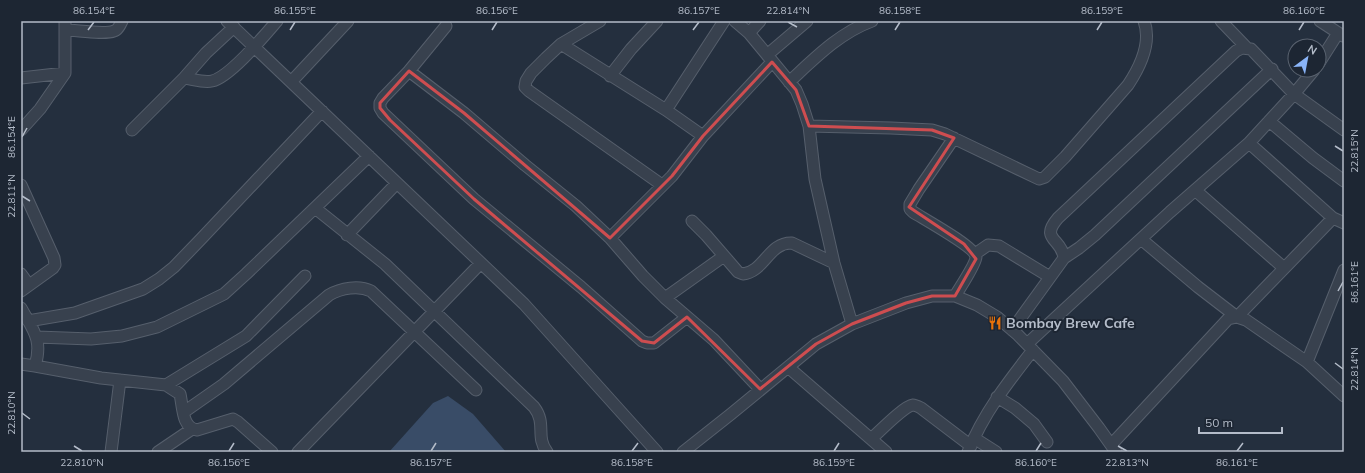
<svg xmlns="http://www.w3.org/2000/svg" width="1365" height="473" font-family="Mulish,sans-serif">
  <style>
    .water { fill: #394c67 }
    .lines { fill: none; stroke-linecap: round; stroke-linejoin: round }
    .minor-casing { stroke: #565f6c; stroke-width: 13 }
    .minor { stroke: #38414e; stroke-width: 11 }
    .marked { fill: none; stroke: #ce4d50; stroke-width: 3; stroke-linejoin: round }
    .ticks { fill: none; stroke: #b4bcc9; stroke-width: 1.5 }
    .labels { text-anchor: middle; dominant-baseline: central; stroke-width: 4; stroke-linejoin: round; paint-order: stroke }
    .poi-label { font-size: 14px; font-weight: bold; fill: #b4bcc9; stroke: #1d2633; text-anchor: start }
    .neatline { fill: none; stroke: #b4bcc9; stroke-width: 1.5 }
    .ticks-label { font-size: 10px; text-anchor: middle; fill: #b4bcc9 }
  </style>
  <rect width="100%" height="100%" fill="#242f3e"/>
  <path class="water" d="M 448,396 L 473,414 L 506,452 L 389,452 L 433,403 Z"/>
  <g class="lines">
    <g class="minor-casing">
      <path id="minor" d="M 227,21 L 524,304 L 657,452
        M 600,21 L 561,44 L 546,58 L 531,73 L 526,81 L 525,87 L 529,91 L 662,185
        M 735,21 L 749,33 L 796,90 L 802,104 L 809,126 L 815,179 L 834,263 L 852,324
        M 1221,21 L 1246,47
        M 1320,21 L 1343,36
        M 446,26 L 409,71 L 383,98 L 380,103 L 380,108 L 383,113 L 474,199 L 581,287 L 642,341 L 647,343 L 654,343 L 687,317
        M 65,30 C 76,30 104,35 114,31 C 118,30 120,25 122,21
        M 749,33 L 760,21
        M 561,44 L 666,110 L 703,136
        M 767,55 L 807,21
        M 1319,63 L 1338,33
        M 409,71 L 464,113 L 525,165 L 576,206 L 610,238 L 643,276 L 665,298 L 714,340 L 760,389
        M 610,76 L 631,49 L 657,21
        M 21,78 L 65,73
        M 184,78 C 193,79 203,83 212,81 C 230,77 264,36 277,21
        M 291,82 L 348,21
        M 789,82 C 814,59 839,33 872,21
        M 666,110 L 724,21
        M 1269,121 L 1313,158 L 1344,181
        M 809,126 L 891,128 L 932,130 L 945,134 L 1039,179 L 1045,177 L 1065,157 L 1128,85 C 1140,67 1152,43 1144,21
        M 21,130 L 40,109 L 65,73 L 65,21
        M 132,130 L 184,78 L 206,53 L 234,27
        M 954,138 L 919,189 L 910,204 L 910,209 L 913,212 C 924,219 975,247 976,257 C 976,264 959,289 955,296
        M 1249,143 L 1333,218 L 1344,223
        M 21,185 L 54,258 L 55,265 L 53,268 L 21,291
        M 1195,190 L 1284,268
        M 315,208 L 385,264 L 534,407 C 547,424 535,436 547,452
        M 692,221 L 706,235 L 738,272 L 743,274 C 764,272 769,242 792,243 L 834,263
        M 347,235 L 397,183
        M 610,238 L 672,176 L 703,136 L 772,62
        M 1141,239 L 1198,287 L 1237,317 L 1333,218
        M 975,254 L 988,245 L 999,246 L 1050,277
        M 1064,258 L 1079,248 L 1095,235 L 1272,69
        M 21,274 L 29,285
        M 665,298 L 724,256
        M 21,308 C 33,330 43,339 35,366
        M 28,321 L 75,313 L 143,289 L 159,279 L 174,267 L 201,239 L 322,111
        M 1012,330 L 1064,258 C 1062,238 1039,240 1058,218 L 1236,51 L 1242,48 L 1251,49 L 1294,94 L 1344,130
        M 37,337 L 91,339 L 122,336 L 157,327 L 224,294 L 246,274 L 369,156
        M 1027,344 L 1170,212 L 1249,143 L 1294,94 L 1314,70
        M 1307,362 L 1344,270
        M 21,364 L 35,366 L 101,378 L 166,385 L 180,394 C 183,407 182,428 197,430 L 233,419 L 238,422 L 272,452
        M 788,367 L 886,452
        M 166,385 L 246,336 L 305,276
        M 997,397 L 1015,408 L 1034,424 L 1047,442
        M 184,412 L 224,384 L 329,295 C 341,288 359,285 371,291 L 476,390
        M 974,438 L 996,452
        M 871,439 C 879,432 904,406 913,405 C 915,405 919,407 921,408 L 971,446
        M 1111,445 L 1228,319 L 1237,317 L 1246,320 L 1307,362 L 1344,396
        M 111,452 L 120,380
        M 158,452 L 192,429
        M 298,452 L 481,263
        M 683,452 L 731,414 L 816,344 L 852,324 L 906,303 L 932,296 L 955,296 L 977,305 L 997,317 L 1017,334 L 1063,381 L 1099,428 L 1116,452
        M 968,452 C 983,414 1008,382 1033,350"/>
    </g>
    <use href="#minor" class="minor"/>
  </g>
  <path class="marked" d="M 772,62 L 796,90 L 809,126 L 932,130 L 954,138 L 909,207 L 964,244 L 976,259 L 955,296 L 932,296 L 906,303 L 852,324 L 816,344 L 760,389 L 687,317 L 654,343 L 642,341 L 474,199 L 390,120 L 380,108 L 380,103 L 409,71 L 464,113 L 610,238 L 672,176 L 703,136 Z"/>
  <path class="ticks" d="M 788,22 L 797,27M 88,30 L 94,22M 290,30 L 295,22M 492,30 L 497,22M 693,30 L 699,22M 895,30 L 900,22M 1097,30 L 1102,22M 1299,30 L 1304,22M 22,137 L 27,128M 1335,146 L 1343,151M 22,196 L 30,201M 1338,291 L 1343,282M 1335,363 L 1343,369M 22,413 L 30,419M 74,446 L 82,451M 1118,446 L 1127,451M 229,451 L 234,443M 431,451 L 436,443M 632,451 L 638,443M 834,451 L 839,443M 1036,451 L 1041,443M 1237,451 L 1243,443"/>
  <defs>
    <g id="restaurant-bare" transform="scale(1.08)"><path d="M-5-6h1v4h1v-4h1v4h1v-4h1v5L-1.5 .5V6h-2V.5L-5-1ZM5-6V6H3V1.5H1.5Q1.5-4 5-6Z" fill="#e8710a" stroke="#1d2633" stroke-width="2.5" paint-order="stroke"/></g>
  </defs>
  <g fill-rule="evenodd">
    <use href="#restaurant-bare" x="995" y="323"/>
  </g>
  <g class="labels">
    <g class="poi-label">
      <text x="1006" y="323">Bombay Brew Cafe</text>
    </g>
  </g>
  <rect width="1365" height="473" fill="none" stroke="#1d2633" stroke-width="44"/>
  <g transform="translate(1307 58) rotate(32)"><circle r="19" fill="#1d2633" stroke="#59626f"/>
  <path d="M0-3L7 15L0 10L-7 15Z" fill="#8ab4f8"/>
  <text y="-6" font-size="11" font-weight="bold" text-anchor="middle" fill="#b4bcc9">N</text>
  </g>
  <path d="M1199 427v6h83v-6" fill="none" stroke="#b4bcc9" stroke-width="2"/>
  <text x="1205" y="427" font-size="12" fill="#b4bcc9" stroke="#1d2633" stroke-width="3" paint-order="stroke">50 m</text>
  <rect x="22" y="22" width="1321" height="429" class="neatline"/>
  <g class="ticks-label">
    <text x="94" y="14">86.154°E</text>
    <text x="295" y="14">86.155°E</text>
    <text x="497" y="14">86.156°E</text>
    <text x="699" y="14">86.157°E</text>
    <text x="788" y="14">22.814°N</text>
    <text x="900" y="14">86.158°E</text>
    <text x="1102" y="14">86.159°E</text>
    <text x="1304" y="14">86.160°E</text>
    <text transform="translate(11 137) rotate(-90)" y="4">86.154°E</text>
    <text transform="translate(1354 151) rotate(-90)" y="4">22.815°N</text>
    <text transform="translate(11 196) rotate(-90)" y="4">22.811°N</text>
    <text transform="translate(1354 282) rotate(-90)" y="4">86.161°E</text>
    <text transform="translate(1354 369) rotate(-90)" y="4">22.814°N</text>
    <text transform="translate(11 413) rotate(-90)" y="4">22.810°N</text>
    <text x="82" y="466">22.810°N</text>
    <text x="229" y="466">86.156°E</text>
    <text x="431" y="466">86.157°E</text>
    <text x="632" y="466">86.158°E</text>
    <text x="834" y="466">86.159°E</text>
    <text x="1036" y="466">86.160°E</text>
    <text x="1127" y="466">22.813°N</text>
    <text x="1237" y="466">86.161°E</text>
  </g>
</svg>
